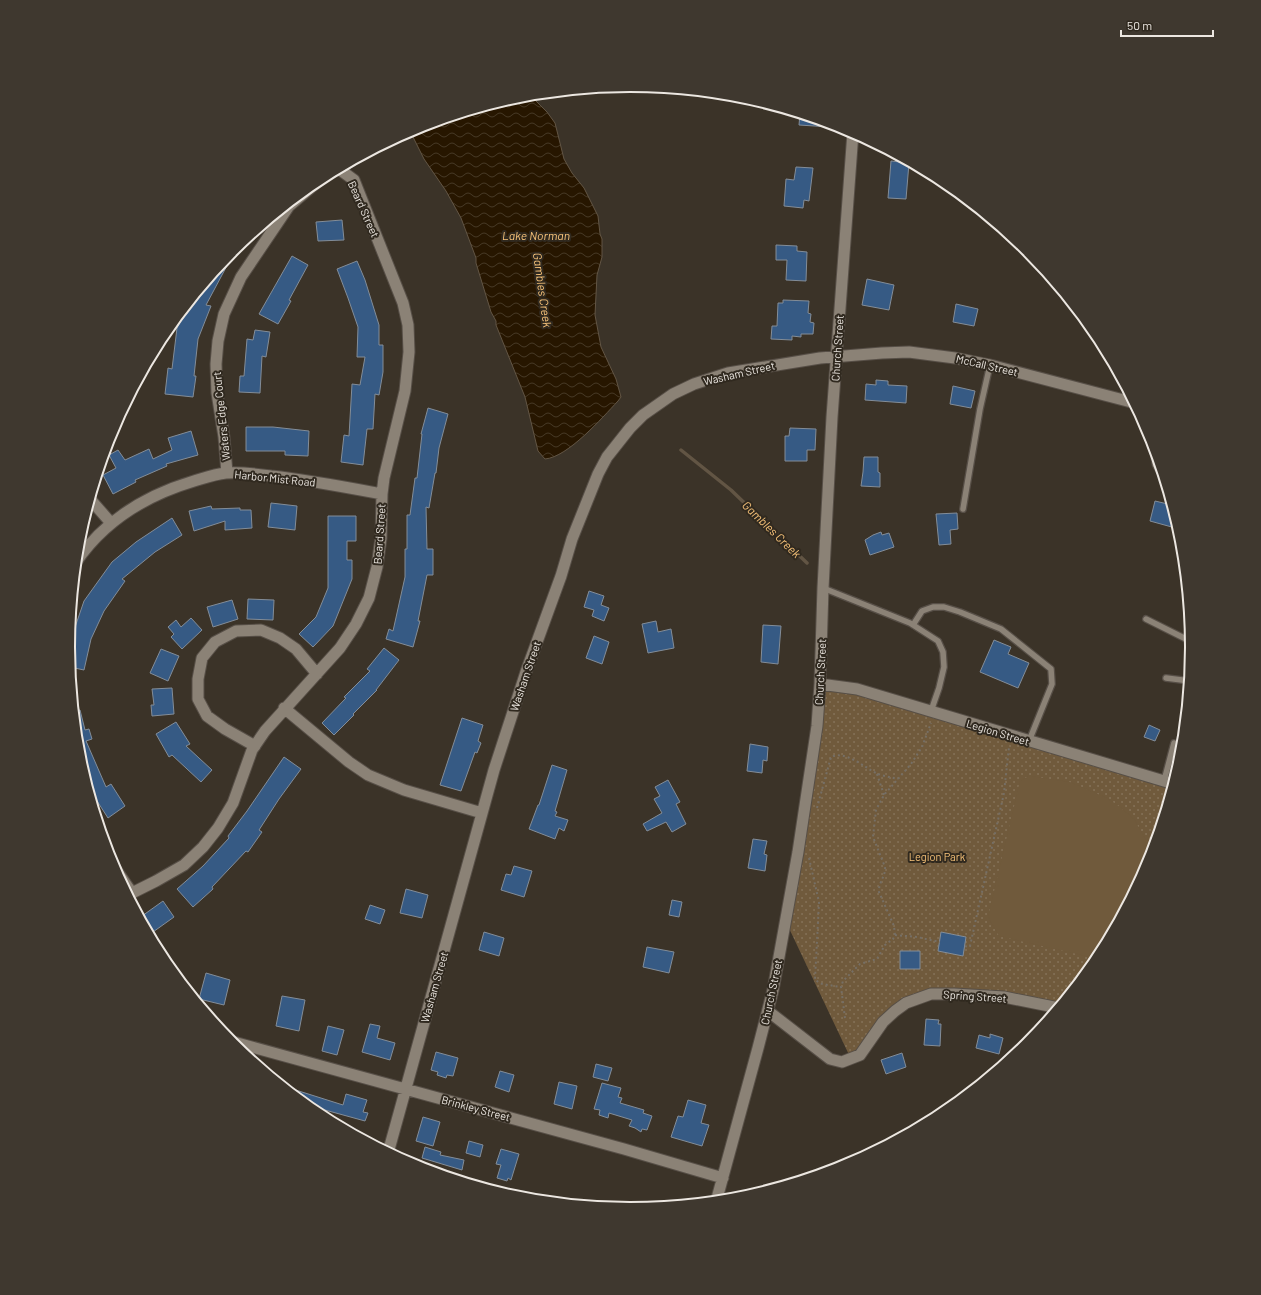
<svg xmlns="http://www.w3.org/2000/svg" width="1261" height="1295" font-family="Barlow,sans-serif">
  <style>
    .park { fill: url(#park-dots) }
    .pitch { fill: #705a3c }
    .water { fill: url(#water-waves); stroke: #625544 }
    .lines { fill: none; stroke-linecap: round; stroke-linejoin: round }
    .stream { stroke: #625544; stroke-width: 3.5 }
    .building { fill: #365a84; stroke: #838d98 }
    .lane-casing { stroke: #574f47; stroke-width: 8 }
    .street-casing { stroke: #574f47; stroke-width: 13 }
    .path { stroke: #766f65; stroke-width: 2; stroke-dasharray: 2 3; stroke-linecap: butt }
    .lane { stroke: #8b8276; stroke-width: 5.5 }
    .street { stroke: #8b8276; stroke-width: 11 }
    .labels { text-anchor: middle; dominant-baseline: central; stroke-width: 4; stroke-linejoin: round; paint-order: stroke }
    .street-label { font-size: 11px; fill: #ece7e1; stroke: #30291f }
    .park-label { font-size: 11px; fill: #f8c379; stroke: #30291f }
    .water-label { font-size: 12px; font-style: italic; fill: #f9c47a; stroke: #30291f }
    .rim { fill: none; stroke: #ece7e1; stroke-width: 2 }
  </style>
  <defs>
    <pattern id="park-dots" width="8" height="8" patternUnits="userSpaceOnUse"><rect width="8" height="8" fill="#705a3c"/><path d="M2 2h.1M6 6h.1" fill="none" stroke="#857258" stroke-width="1.8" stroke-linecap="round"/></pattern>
    <pattern id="water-waves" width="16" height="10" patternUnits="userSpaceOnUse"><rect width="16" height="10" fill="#271600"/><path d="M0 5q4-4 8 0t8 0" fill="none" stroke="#463825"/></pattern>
  </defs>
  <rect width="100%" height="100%" fill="#3b3328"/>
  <path class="park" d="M 821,684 L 1174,784 L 1150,863 L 1098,960 L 1059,1007 L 1040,1003 L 918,997 L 851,1059 L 787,924 Z"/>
  <path class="pitch" d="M 1029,776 L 1070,782 L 1107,798 L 1120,807 L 1134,819 L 1153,852 L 1150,863 L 1099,959 L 999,936 L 988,917 L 1020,781 Z"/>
  <path class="water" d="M 530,95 L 547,112 L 555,123 L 564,159 L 572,173 L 584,188 L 598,216 L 600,234 L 602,239 L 602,257 L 597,275 L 595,315 L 601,347 L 616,379 L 621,397 L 618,401 C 602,418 568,457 545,459 L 538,451 L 525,397 L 496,325 L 496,321 L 491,312 L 476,263 L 476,258 L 461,218 L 446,191 L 424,159 L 410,131 L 415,128 L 521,96 Z"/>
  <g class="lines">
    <path class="stream" d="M 681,450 L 731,490 L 807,563"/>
  </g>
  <path class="building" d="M 800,114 L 831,123 L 830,127 L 799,125 Z
    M 891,161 L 909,163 L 906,199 L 888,198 Z
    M 796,167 L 813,168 L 809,201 L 804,200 L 803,208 L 784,206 L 786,179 L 794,180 Z
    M 342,220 L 344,240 L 318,241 L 316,222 Z
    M 776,245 L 797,246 L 797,251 L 807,252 L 806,281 L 786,280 L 787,260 L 776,260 Z
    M 292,256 L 308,265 L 289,300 L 291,301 L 278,324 L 259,314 Z
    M 226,258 L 230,260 L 206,305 L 211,306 L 198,339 L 194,376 L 196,376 L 193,397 L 165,394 L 168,368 L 172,369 L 177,328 L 182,317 L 179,316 Z
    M 357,261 L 365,280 L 379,325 L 379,345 L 383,345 L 383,372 L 379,395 L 375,394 L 373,429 L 367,429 L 363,465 L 341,462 L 344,435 L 349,436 L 352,384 L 360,385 L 365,357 L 357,357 L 358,327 L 348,298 L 337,269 Z
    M 867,279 L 894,285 L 889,310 L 862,305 Z
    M 783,300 L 809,301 L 808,313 L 811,314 L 810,322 L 814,323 L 813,334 L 801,334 L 801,337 L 792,336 L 792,340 L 771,339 L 772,326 L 777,326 L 778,303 L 783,303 Z
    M 956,304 L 978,309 L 974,326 L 953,322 Z
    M 255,330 L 270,332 L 266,357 L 262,356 L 260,393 L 239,392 L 240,376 L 244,376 L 247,339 L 253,340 Z
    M 876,380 L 888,381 L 888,385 L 907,386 L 906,403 L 865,400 L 866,384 L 876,385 Z
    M 953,386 L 975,391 L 971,408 L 950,404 Z
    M 428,408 L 448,414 L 439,448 L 436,473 L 435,473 L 429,508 L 426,507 L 427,549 L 433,549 L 433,575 L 427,575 L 418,621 L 420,621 L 413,647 L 386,639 L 389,629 L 393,631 L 405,577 L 405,549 L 407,549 L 407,515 L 410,515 L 415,478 L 417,478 L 422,434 L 421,434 Z
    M 246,427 L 273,427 L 309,431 L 308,456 L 285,455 L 285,451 L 246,451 Z
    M 790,428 L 816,429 L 815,450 L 807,450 L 807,461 L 785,461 L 785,436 L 789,436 Z
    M 191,431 L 198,455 L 166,464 L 167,466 L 135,480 L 136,482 L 113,494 L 103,475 L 116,468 L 109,455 L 118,450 L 125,460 L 149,449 L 153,459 L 172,450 L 168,438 Z
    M 864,457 L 878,457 L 878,472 L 880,473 L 880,487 L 861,486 L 863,472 Z
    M 1155,501 L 1172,505 L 1179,529 L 1150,521 Z
    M 271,503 L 297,506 L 295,530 L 268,527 Z
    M 211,506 L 212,509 L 240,508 L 240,510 L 251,510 L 252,528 L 225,530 L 225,521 L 194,531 L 189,511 Z
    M 957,513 L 958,529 L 950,530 L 951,544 L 939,545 L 936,514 Z
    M 328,516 L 356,516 L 356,541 L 347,541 L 347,560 L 352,560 L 352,579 L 333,626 L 313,647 L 299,634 L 316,617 L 328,588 Z
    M 172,518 L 182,535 L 155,552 L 122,579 L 125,581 L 104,611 L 91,639 L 84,670 L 70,667 L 68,651 L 72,636 L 84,601 L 112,562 L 136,542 Z
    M 881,532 L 882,535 L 889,533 L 894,547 L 870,555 L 865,540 L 873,535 Z
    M 589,591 L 604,596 L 601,605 L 609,608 L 604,621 L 592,616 L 594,610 L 584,607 Z
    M 248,599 L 274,600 L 273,620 L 247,619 Z
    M 232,600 L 238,619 L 213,627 L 207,607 Z
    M 191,618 L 202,630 L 182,649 L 171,637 L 174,634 L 168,627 L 176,620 L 181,627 Z
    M 656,621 L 658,632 L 671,629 L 674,648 L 648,653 L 642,624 Z
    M 763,625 L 781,626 L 778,664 L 761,662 Z
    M 594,636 L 609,642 L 602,664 L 586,658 Z
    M 994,640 L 1011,647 L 1008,654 L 1029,663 L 1018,688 L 980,672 Z
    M 384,648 L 399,660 L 376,690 L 377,690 L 353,714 L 354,715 L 334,735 L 322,723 L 346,698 L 344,697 L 370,671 L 367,669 Z
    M 161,649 L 179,656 L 168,681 L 150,673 Z
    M 172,688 L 174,714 L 152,716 L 151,705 L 154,705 L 152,689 Z
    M 80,710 L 85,730 L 89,729 L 92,739 L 86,741 L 106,787 L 111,784 L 125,806 L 108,818 L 88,787 L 79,757 L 74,711 Z
    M 462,718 L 483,725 L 478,741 L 481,743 L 477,753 L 475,752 L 461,791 L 440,785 Z
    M 176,722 L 190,744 L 186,746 L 212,770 L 201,782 L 172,755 L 169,757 L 156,734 Z
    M 1149,725 L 1160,730 L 1155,741 L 1144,737 Z
    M 750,744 L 768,747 L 767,761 L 763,760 L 762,773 L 747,771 Z
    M 284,757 L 301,769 L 279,799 L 259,830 L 262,832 L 248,852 L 246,851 L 212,887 L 213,889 L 193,907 L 177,889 L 203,866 L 229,838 L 228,836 L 247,811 Z
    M 552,765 L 567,770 L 555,811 L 557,812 L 555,816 L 568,820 L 564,831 L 559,828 L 555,839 L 529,829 L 538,805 L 539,805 Z
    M 668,780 L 680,802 L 676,804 L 686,824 L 672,832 L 666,822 L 647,831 L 643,824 L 662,813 L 654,799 L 660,796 L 655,787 Z
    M 753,839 L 767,841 L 764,854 L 767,855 L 765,871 L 748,868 Z
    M 514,866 L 532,871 L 524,897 L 501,890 L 506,874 L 511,875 Z
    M 406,889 L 428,895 L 422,918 L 400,913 Z
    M 672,900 L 682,902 L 679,917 L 669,915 Z
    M 163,901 L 174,917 L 153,932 L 142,916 Z
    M 370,905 L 385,910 L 380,924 L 365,919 Z
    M 484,932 L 504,938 L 499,956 L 479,950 Z
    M 941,932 L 966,937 L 963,956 L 938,951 Z
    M 647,947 L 674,952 L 669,973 L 643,967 Z
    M 900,951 L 920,951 L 920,969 L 900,969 Z
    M 206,973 L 230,980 L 224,1005 L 199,999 Z
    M 282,996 L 305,1000 L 299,1031 L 276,1026 Z
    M 926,1019 L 939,1020 L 938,1024 L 941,1024 L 940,1046 L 924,1045 Z
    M 370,1024 L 380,1026 L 377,1038 L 395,1043 L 390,1060 L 362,1052 Z
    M 328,1026 L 344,1030 L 337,1055 L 322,1051 Z
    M 990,1034 L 1003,1038 L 999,1054 L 976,1048 L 979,1035 L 990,1038 Z
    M 436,1052 L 458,1058 L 453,1076 L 447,1075 L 446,1078 L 437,1075 L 438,1072 L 431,1070 Z
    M 902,1053 L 906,1067 L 886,1074 L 881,1060 Z
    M 596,1064 L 612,1068 L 608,1081 L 593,1077 Z
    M 500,1071 L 514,1075 L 509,1092 L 495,1087 Z
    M 559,1082 L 577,1086 L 572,1109 L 554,1104 Z
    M 602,1083 L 621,1088 L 618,1097 L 622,1098 L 620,1103 L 644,1110 L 643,1113 L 652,1116 L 647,1130 L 642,1129 L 641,1132 L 635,1128 L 629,1126 L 632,1120 L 609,1113 L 608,1118 L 599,1115 L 600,1110 L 594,1109 Z
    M 283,1086 L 343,1105 L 346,1094 L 367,1100 L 363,1112 L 368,1113 L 365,1121 L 325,1110 L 323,1115 L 315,1113 Z
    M 688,1100 L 706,1105 L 701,1123 L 709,1125 L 702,1146 L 671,1137 L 678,1116 L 683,1117 Z
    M 423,1117 L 440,1122 L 433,1146 L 416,1141 Z
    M 469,1141 L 483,1145 L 480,1157 L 466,1153 Z
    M 425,1147 L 441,1152 L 440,1155 L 464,1160 L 462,1170 L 422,1158 Z
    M 501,1149 L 519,1154 L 511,1180 L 508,1178 L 507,1181 L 497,1178 L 501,1165 L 496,1164 Z"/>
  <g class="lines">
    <g class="lane-casing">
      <path id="lane" d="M 963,509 L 980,409 L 990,365
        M 823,588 L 910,623 L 938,641 L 943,652 L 944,667 L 939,688 L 931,711
        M 1146,619 L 1192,642
        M 913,625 L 922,611 L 933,607 L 944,607 L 960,612 L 1001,629 L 1051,669 L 1052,684 L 1029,741
        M 1166,678 L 1190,681
        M 1164,781 L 1174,743"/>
    </g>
    <g class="street-casing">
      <path id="street" d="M 1156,452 L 1158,464 L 1161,469
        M 227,473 L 224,437 L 217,393 L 216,364 L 218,341 L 224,314 L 241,277 L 289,206 L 322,178
        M 90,499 L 111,523
        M 76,562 C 104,521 147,495 194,481 C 204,478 215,474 226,473 C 241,472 257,474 271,476 C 309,480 345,487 382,494
        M 820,684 L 857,689 L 1174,784
        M 284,708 L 349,762 L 368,775 L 404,790 L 482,813
        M 255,746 L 225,729 L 207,716 L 198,699 L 198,679 L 202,658 L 215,642 L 236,631 L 261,630 L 280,638 L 296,649 L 317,674
        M 110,861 L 132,893
        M 128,895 L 156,881 L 184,865 L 203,847 L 218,828 L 233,803 L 252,750 L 265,731 L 340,648 L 356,624 L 369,598 L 377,567 L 381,538 L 382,494 L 384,478 L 405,391 L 409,352 L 408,325 L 403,303 L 354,180 L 339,169
        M 768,1011 L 830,1059 L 842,1062 L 860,1055 L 883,1022 L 895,1011 L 906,1003 L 931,994 L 954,994 L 1004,997 L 1059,1008
        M 230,1041 L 624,1149 L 723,1178
        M 388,1153 L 494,770 L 526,672 L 561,576 L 572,539 L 598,474 L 607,457 L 630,428 L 643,415 L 673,394 L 694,384 L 728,373 L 820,358 L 882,353 L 909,352 L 955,358 L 990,365 L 1135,403
        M 716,1202 L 758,1048 L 773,990 L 798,852 L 817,726 L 820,684 L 823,588 L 832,417 L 853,132"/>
    </g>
    <path class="path" d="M 877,774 L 884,795
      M 817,808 L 831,757 C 845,750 864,767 876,773 C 882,776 890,777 898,779
      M 809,858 L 819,902 L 815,980 L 822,984 L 841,987
      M 895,935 L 917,937 L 940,942
      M 965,946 L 968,947 L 970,946 L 1004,793 L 1009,747
      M 845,1018 L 841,987 L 843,981 L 860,964 L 877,959 L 885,945 L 893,939 L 895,935 L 894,926 L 879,892 C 878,883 886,876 885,867 L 873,837 L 876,810 L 884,795 L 911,764 L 922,747 L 931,723"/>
    <use href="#lane" class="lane"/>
    <use href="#street" class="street"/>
  </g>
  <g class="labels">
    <g class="street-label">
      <text transform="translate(364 209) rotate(66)">Beard Street</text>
      <text transform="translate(837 348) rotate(-86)">Church Street</text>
      <text transform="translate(987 365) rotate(13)">McCall Street</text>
      <text transform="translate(739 373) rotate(-13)">Washam Street</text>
      <text transform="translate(221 416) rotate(-96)">Waters Edge Court</text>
      <text transform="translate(275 478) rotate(6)">Harbor Mist Road</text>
      <text transform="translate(379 534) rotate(-86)">Beard Street</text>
      <text transform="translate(820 672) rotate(-87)">Church Street</text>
      <text transform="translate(525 676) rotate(-71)">Washam Street</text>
      <text transform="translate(998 732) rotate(17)">Legion Street</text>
      <text transform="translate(434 987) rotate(-74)">Washam Street</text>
      <text transform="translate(771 992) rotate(-78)">Church Street</text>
      <text transform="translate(975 996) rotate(4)">Spring Street</text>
      <text transform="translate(476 1108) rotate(15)">Brinkley Street</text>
    </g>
    <g class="park-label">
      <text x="937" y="856">Legion Park</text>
    </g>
    <g class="water-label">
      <text x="536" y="235">Lake Norman</text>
      <text transform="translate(543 290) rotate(82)">Gambles Creek</text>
      <text transform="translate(772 529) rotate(44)">Gambles Creek</text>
    </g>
  </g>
  <path d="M0 0H1261V1295H0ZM75 647a555 555 0 1 1 1110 0a555 555 0 1 1-1110 0Z" fill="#3f382f" fill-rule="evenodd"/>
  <path class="rim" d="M75 647a555 555 0 1 1 1110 0a555 555 0 1 1-1110 0Z"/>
  <path d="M1121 30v6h92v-6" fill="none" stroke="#ece7e1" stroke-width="2"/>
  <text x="1127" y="30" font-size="12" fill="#ece7e1" stroke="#30291f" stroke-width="3" paint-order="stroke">50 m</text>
</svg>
